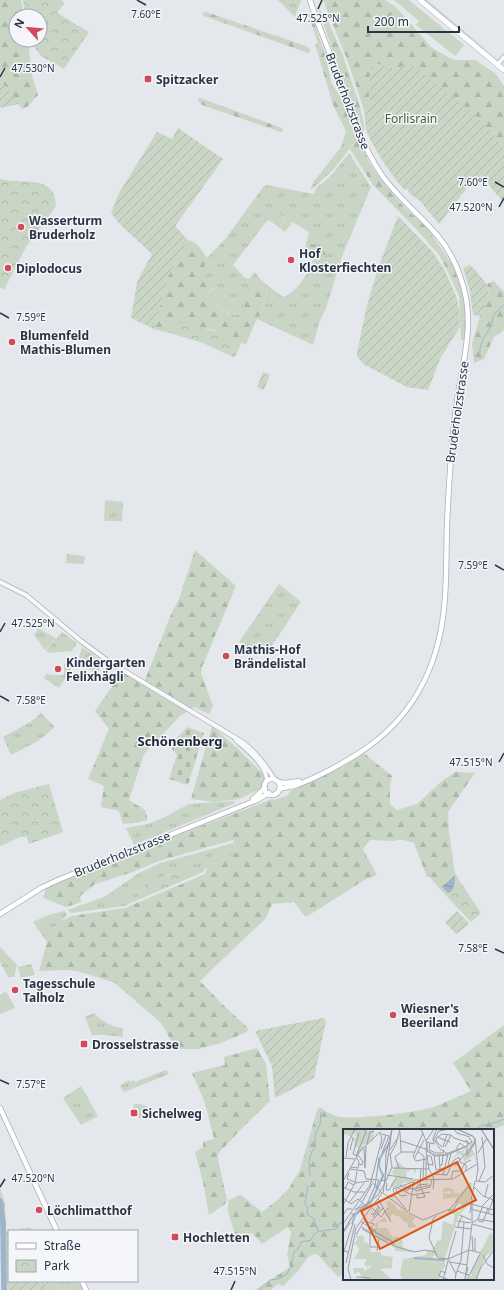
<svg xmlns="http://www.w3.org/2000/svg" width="504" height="1290" font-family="'Noto Sans',sans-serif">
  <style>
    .grass { fill: url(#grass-tufts) }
    .forest { fill: url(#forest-firs) }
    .cemetery { fill: url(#cemetery-stones) }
    .park { fill: url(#park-crowns) }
    .garden { fill: url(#garden-furrows) }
    .pitch { fill: #c9d6c5 }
    .water { fill: url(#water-ripples) }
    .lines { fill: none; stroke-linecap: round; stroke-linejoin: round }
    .stream { stroke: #9fb4cc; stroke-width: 1 }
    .river { stroke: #9fb4cc; stroke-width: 5.5 }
    .tertiary-casing { stroke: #a9aeb7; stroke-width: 5.5 }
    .secondary-casing { stroke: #a9aeb7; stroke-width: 6 }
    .primary-casing { stroke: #a3abb8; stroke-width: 6 }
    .tertiary { stroke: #f7f8fa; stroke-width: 4 }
    .secondary { stroke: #fff; stroke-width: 4.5 }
    .primary { stroke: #fff; stroke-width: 5 }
    .ticks { fill: none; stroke: #2b3445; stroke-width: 1.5 }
    .poi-dot { fill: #d1495b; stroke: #f4f6f9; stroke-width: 1.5 }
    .labels { text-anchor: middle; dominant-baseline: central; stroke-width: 3; stroke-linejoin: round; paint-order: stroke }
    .poi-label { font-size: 12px; font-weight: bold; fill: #2b3445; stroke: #f4f6f9; text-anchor: start }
    .street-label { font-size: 12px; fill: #2b3445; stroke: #f4f6f9 }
    .park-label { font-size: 12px; fill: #3f6138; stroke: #f4f6f9 }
    .neighbourhood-label { font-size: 13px; font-weight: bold; fill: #1d2536; stroke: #f4f6f9 }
    .inset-river { fill: none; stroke: #9fb4cc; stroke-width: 2 }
    .inset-road { fill: none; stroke: #9a9fa9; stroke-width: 1 }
    .view { fill: #df570f; fill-opacity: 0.15; stroke: #df570f; stroke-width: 2 }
    .inset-edge { fill: none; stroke: #2b3445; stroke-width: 2 }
    .ticks-label { font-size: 10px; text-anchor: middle; fill: #2b3445; stroke: #f4f6f9; stroke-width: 3; stroke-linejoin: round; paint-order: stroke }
  </style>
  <defs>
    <pattern id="grass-tufts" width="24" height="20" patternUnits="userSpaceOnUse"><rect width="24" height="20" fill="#c9d6c5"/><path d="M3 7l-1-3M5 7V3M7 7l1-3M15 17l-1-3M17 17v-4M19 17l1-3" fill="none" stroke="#adb8ab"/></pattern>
    <pattern id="forest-firs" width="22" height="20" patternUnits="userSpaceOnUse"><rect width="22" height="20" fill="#c9d6c5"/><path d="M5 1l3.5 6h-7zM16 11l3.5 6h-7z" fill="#adb8ab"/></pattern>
    <pattern id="cemetery-stones" width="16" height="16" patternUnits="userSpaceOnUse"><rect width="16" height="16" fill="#c9d6c5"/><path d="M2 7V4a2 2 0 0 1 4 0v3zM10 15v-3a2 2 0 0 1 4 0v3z" fill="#adb8ab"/></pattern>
    <pattern id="park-crowns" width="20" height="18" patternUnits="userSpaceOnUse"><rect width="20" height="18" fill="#c9d6c5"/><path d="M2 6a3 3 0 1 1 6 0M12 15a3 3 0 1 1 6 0" fill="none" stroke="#adb8ab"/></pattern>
    <pattern id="garden-furrows" width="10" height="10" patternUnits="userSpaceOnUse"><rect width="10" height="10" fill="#c9d6c5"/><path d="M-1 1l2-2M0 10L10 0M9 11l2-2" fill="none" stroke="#adb8ab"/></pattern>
    <pattern id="water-ripples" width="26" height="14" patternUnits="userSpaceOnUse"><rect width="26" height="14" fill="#9fb4cc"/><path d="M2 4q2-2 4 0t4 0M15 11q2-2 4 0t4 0" fill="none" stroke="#8293a7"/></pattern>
  </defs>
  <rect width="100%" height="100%" fill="#e4e7ec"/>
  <path class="grass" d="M 277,0 L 301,0 L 295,17 L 279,1 Z
    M 423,0 L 427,0 L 495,57 Z
    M 346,131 L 355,142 L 333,170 L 311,190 L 311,187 L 314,181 L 341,147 Z
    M 349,153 L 371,187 L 343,254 L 326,308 L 319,323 L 313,345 L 257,319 L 266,298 L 267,285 L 283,297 C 298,292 309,272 314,257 L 304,252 L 309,232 L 292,222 L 285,232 L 280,228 L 286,219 L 271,210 L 270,220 L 267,221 L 233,265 L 245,278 L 249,279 L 255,272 L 260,279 L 235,319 L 228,313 L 235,303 L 213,288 L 216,281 L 201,275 L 207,258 L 226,238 L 263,187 L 266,185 L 314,194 L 316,188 L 330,177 Z
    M 105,500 L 123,502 L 122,521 L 105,521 L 104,518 Z
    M 67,554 L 85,556 L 84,564 L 66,563 Z
    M 279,584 L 301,602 L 265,656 L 239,642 Z
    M 38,628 L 56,638 L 45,650 L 34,635 Z
    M 62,632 L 77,643 L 72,651 L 48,653 L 46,650 Z
    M 82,647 L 103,662 L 103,665 L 96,674 L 78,661 Z
    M 64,664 L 72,665 L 70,671 L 59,688 L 44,678 L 47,673 L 50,675 L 64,675 Z
    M 41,713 L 55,727 L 38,741 L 11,755 L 3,737 L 32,721 Z
    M 234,801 L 235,803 L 134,845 L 126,828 L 148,824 L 163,818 L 189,804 Z
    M 234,843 L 238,852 L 215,864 L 210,862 L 207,868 L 166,875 L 135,893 L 138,900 L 124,906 L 71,913 L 68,910 L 104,897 L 139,873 L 160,863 Z
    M 64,911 L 67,914 L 66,916 L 54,928 L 47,942 L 33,922 L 46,916 Z
    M 0,947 L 17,965 L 14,977 L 8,977 L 0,962 Z
    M 31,964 L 35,975 L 21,978 L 18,967 Z
    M 94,1013 C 100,1020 113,1028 123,1028 L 123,1037 L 106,1035 L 92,1035 L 85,1017 Z
    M 166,1070 L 169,1074 L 124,1092 L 120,1086 L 129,1080 L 131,1082 L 134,1080 L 135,1082 Z
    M 81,1086 L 98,1116 L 81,1125 L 63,1098 Z
    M 134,1104 L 141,1104 L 148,1107 L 140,1119 L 133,1109 Z"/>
  <path class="forest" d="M 0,0 L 21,0 L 24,16 L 16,16 L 16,40 L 28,40 L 32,75 L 38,95 L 26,108 L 22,109 L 0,79 Z
    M 323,0 L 385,0 L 396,7 L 432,48 L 454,60 L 475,60 L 495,73 L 504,86 L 504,150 L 494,135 L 395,69 L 378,64 L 371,68 C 369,81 368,92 371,106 L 369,108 L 364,110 L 348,62 Z
    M 318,8 L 327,19 L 342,53 L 359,103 L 364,123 L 364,131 L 361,133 Z
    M 206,12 L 306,46 L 310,49 L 310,52 L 308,53 L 204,16 L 202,13 Z
    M 311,13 L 325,54 L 332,85 L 339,94 L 369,162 L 381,180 L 404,207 L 428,229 L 452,264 L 461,288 L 465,304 L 465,341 L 461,340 L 459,296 L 446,268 L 439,255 L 416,229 L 373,185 L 350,149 L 355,142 L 346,131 L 333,105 L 315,44 L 318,43 L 308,14 Z
    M 200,98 L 282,128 L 283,130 L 281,132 L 278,131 L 202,105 L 197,99 Z
    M 188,240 C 198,242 202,251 207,258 L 202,275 L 217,281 L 206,297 L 235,319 L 260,279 L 267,285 L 266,298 L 246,344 L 241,343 L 238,351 L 231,350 L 226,346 L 227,343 L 216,330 L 201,328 L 177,328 L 170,333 L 154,329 L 168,276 Z
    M 309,243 L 331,251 L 324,255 L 307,248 Z
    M 494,281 L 504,292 L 504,330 L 494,337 L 484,359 L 474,363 L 472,344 L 480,316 L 489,294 L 487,284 Z
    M 195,550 L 236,586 L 202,667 L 201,673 L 213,706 L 209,714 L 194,707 L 180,716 L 144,754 L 129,800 L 145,810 L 148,820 L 134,823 L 123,824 L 119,811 L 101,807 L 104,786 L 88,779 L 109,729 L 95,711 L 123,671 L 143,685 L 172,612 L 179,599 Z
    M 212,726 L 238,749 L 265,776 L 261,789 L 239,799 L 214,802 L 191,799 Z
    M 364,753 L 392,776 L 390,785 L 390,804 L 397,810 L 417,804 L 443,780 L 456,772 L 475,773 L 448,812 L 449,832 L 455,874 L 438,887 L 430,877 L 427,877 L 414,843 L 403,840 L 396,840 L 395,841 L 370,840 L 363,849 L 377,875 L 366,879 L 306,917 L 294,902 L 272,904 L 266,918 L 200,981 L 221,1003 L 248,1028 L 247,1032 L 218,1044 L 198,1049 L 176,1049 L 161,1023 L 115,983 L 81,972 L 68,970 L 39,971 L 47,942 L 53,930 L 61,921 L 71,916 L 125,908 L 205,874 L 207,868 L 210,862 L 215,864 L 238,852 L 233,840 L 159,861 L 130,873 L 95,884 L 80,896 L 81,902 L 66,907 L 43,898 L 46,888 L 77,874 L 272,799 L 275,800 L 288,795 L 290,791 L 342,767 Z
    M 504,1025 L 504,1125 L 493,1130 L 344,1130 L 344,1274 L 338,1277 L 317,1254 L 309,1256 L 298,1271 L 283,1286 L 278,1284 L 271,1290 L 255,1290 L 290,1267 L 287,1255 L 291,1233 L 288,1227 L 262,1244 L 252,1233 L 235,1238 C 234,1224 225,1214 229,1200 L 241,1195 L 262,1212 L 279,1199 L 289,1188 L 300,1170 L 317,1110 L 320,1107 C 324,1111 330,1114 336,1116 C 352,1121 418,1112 434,1107 C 446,1102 459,1096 471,1091 L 453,1063 Z
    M 257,1048 L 266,1064 L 270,1101 L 244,1126 L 217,1155 L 227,1200 L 225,1204 L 209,1215 L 203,1182 L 195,1152 L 203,1147 L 203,1142 L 214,1139 L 205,1103 L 192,1073 L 225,1065 L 224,1057 Z
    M 0,1188 C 9,1206 5,1235 5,1256 C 5,1267 6,1279 6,1290 L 1,1290 Z"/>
  <path class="cemetery" d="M 187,727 L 204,733 L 188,785 L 169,779 L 177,755 L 172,749 L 172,743 Z"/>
  <path class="park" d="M 23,0 L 61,0 L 64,3 L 57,13 L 89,32 L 64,69 L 41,56 L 30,40 L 40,40 L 40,16 L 25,16 Z
    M 0,179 C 22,185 55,173 56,206 L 26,247 L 4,290 L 0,287 Z
    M 182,322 C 189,323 194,325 201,328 C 214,332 221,328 228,343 L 227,346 L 231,350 L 238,351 L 235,357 L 233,357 L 203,343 L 170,333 L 175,330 L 178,323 Z
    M 49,784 L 63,832 L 29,844 L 27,837 C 17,835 9,844 0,846 L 0,800 L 14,793 Z
    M 205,868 L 203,872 L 138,900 L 135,893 C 157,874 177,873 205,868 Z
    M 455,874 L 481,913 L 471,922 L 438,887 Z
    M 44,1281 L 79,1281 L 83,1290 L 40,1290 L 45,1286 Z"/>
  <path class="garden" d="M 410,63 L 474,114 L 494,135 L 504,150 L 504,203 L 485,181 L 476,176 L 439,224 L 420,201 L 409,193 L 408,189 L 405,190 C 395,181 369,142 366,129 C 365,123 365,116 364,110 L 369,108 L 371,106 C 368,92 369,81 371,68 L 378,64 L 395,69 Z
    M 0,79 L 19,104 L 0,108 Z
    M 178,128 L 223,159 L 175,226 L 188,240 L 168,276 L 154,329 L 131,318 L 137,282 L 152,254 C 138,240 122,229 111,213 L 119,193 L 157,132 L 172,139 Z
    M 398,216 L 432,251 L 444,269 L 456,296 L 459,308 L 460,327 L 441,357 L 428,390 L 407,387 L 363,364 L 357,356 L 357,353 L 366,309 L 378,268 Z
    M 469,265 C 473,267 477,272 480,276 C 495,292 487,299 480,316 L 473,315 L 470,291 L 463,268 Z
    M 263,372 L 270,375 L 264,390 L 257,387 Z
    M 457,911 L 468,922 L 468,925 L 456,934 L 445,922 Z
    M 323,1018 L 325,1019 L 326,1021 L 314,1078 L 275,1098 L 272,1066 L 255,1031 Z
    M 30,1227 L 31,1231 L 9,1231 L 9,1281 L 44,1281 L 46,1286 L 40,1290 L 6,1290 L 5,1255 L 6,1232 Z"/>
  <path class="pitch" d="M 394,0 L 409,0 L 464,45 L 455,56 L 416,25 L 419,21 Z
    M 271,210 L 286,217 L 280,228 L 270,221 Z
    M 213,288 L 235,303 L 231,309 L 235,308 L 238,310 L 238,313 L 236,315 L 232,315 L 231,309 L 228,313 L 206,297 Z
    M 126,888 L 130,897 L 106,908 L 102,899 Z
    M 6,991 L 15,1008 L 0,1014 L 0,995 Z"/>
  <path class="water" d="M 453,877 L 455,877 C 455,884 454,891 448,893 L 444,889 L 443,886 Z"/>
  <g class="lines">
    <path class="stream" d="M 480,358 C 478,344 485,337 491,326 C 493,323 492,320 493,317 C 496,312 500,308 504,305
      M 476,1130 L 482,1125 L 489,1125 L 504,1119
      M 310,1176 L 309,1161 L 312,1151 L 315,1147 L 315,1135 L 320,1124 L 321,1112
      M 308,1186 L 305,1204 L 308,1208 L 307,1214 L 314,1219 L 318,1231
      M 259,1290 L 270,1280 L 278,1279 L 287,1274 L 291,1266 L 294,1252 L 298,1249 L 301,1242 L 311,1240 C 315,1229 321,1232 329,1230 C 332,1229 333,1230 336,1229 C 338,1227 338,1225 340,1223 L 344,1223"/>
    <path class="river" d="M 0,1201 L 3,1223 L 4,1290"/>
    <g class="tertiary-casing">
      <path id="tertiary" d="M 499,63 L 504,57
        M 0,582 L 26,595 L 81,641 L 108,661 L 244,743 C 257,754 266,765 274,779
        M 236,740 C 247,750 266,764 267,781"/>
    </g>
    <g class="secondary-casing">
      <path id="secondary" d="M264 787a8 8 0 1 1 16 0a8 8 0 1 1-16 0Z
        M 278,782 L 285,783 L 299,781
        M 279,789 C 285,787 291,787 297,785 C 318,777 340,765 359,753 C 411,720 438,669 444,608 C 447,581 446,553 447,525 C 448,498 450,470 452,443 C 454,424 456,406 459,388 C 466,351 474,315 461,279 C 456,263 448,248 437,235 C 419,214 397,197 381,174 C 359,140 347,103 334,65 C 326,43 317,22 310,0
        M 253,799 L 265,788
        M 0,914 L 41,888 L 58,880 L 257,800 L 269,793
        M 0,1108 L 57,1231
        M 82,1281 L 86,1290"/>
    </g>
    <g class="primary-casing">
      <path id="primary" d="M 420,0 L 504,70"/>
    </g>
    <use href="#tertiary" class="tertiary"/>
    <use href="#secondary" class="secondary"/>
    <use href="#primary" class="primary"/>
  </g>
  <path class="ticks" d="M 137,0 L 146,5M 318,9 L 322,0M 0,77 L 5,68M 495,182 L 504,187M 499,207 L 504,198M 0,313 L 9,318M 495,565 L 504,570M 0,632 L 5,623M 0,696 L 9,701M 499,762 L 504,753M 495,949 L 504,953M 0,1080 L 9,1084M 0,1187 L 5,1179M 231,1290 L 235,1281"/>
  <g class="poi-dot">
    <rect x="144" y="75" width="8" height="8" rx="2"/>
    <circle cx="21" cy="227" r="4"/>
    <circle cx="291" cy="260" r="4"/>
    <circle cx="8" cy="268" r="4"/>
    <circle cx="12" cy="342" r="4"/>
    <circle cx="226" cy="656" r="4"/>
    <circle cx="58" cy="669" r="4"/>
    <circle cx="15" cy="990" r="4"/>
    <circle cx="393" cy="1015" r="4"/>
    <rect x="80" y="1040" width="8" height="8" rx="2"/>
    <rect x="130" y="1109" width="8" height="8" rx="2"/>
    <circle cx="39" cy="1210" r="4"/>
    <rect x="171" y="1233" width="8" height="8" rx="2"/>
  </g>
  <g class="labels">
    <g class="poi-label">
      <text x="156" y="79">Spitzacker</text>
      <text x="29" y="220">Wasserturm<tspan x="29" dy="14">Bruderholz</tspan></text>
      <text x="299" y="253">Hof<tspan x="299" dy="14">Klosterfiechten</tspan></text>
      <text x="16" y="268">Diplodocus</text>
      <text x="20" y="335">Blumenfeld<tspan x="20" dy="14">Mathis-Blumen</tspan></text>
      <text x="234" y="649">Mathis-Hof<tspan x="234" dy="14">Brändelistal</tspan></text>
      <text x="66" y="662">Kindergarten<tspan x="66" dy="14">Felixhägli</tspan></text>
      <text x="23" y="983">Tagesschule<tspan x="23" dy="14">Talholz</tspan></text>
      <text x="401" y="1008">Wiesner's<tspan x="401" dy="14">Beeriland</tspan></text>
      <text x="92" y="1044">Drosselstrasse</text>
      <text x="142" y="1113">Sichelweg</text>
      <text x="47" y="1210">Löchlimatthof</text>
      <text x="183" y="1237">Hochletten</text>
    </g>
    <g class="street-label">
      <text transform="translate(348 101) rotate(69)">Bruderholzstrasse</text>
      <text transform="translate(457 412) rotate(-82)">Bruderholzstrasse</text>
      <text transform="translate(122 854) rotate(-22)">Bruderholzstrasse</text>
    </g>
    <g class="park-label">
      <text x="411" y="118">Forlisrain</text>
    </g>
    <g class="neighbourhood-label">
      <text x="180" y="741">Schönenberg</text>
    </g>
  </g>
  <g transform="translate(343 1129)">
    <rect width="151" height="151" fill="#e4e7ec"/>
    <path d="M 102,58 L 110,60 L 111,64 L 117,64 L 114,68 L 100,70 L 100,64 L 108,65 L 108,62 L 99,63 Z" fill="#c9d6c5"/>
    <path d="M 122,11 L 129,15 L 130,11 L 132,16 L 129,20 L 132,26 L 133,35 L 131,26 L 121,33 L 120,27 L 116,25 L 111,29 L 113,30 L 110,29 L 114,25 L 112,22 L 119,22 L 124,18 L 120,24 L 123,26 L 127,18 ZM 55,33 L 62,39 L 74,39 L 71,46 L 71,40 L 63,43 L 64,49 L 70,49 L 70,53 L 58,54 L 59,56 L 51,59 L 47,57 L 54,48 L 49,44 ZM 129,56 L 127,73 L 115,88 L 103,126 L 101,130 L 90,126 L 90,130 L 96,131 L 105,130 L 103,135 L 104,131 L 101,132 L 103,137 L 97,143 L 96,150 L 52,151 L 59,150 L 57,145 L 60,130 L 83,126 L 84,122 L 89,121 L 95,111 L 98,112 L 100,92 L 110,96 L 112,86 L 105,83 L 112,81 L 117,83 L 125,66 L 112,74 L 114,68 L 124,57 ZM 47,72 L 57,82 L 60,83 L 56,78 L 72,89 L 69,93 L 74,98 L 65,99 L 65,93 L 63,94 L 57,88 L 49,85 L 47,91 L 43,86 L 45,79 L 43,73 ZM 41,88 L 45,93 L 36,93 L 34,99 L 44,99 L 50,109 L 52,107 L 59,110 L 60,119 L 71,123 L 53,122 L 48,112 L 41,113 L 32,107 L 32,104 L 24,100 L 31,103 L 32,95 ZM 147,104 L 151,106 L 151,120 L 142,128 L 133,151 L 124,151 L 129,146 L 128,142 ZM 12,107 L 21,107 L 21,113 L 25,114 L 28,123 L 38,123 L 38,134 L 49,133 L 49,139 L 37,140 L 50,151 L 26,151 L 18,148 L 17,143 L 11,145 L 10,139 L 21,139 L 21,142 L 28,138 L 28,136 L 24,138 L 21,135 L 24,130 L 11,130 L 16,121 L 14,116 L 11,115 L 15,110 Z" fill="#c9d6c5"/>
    <path d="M 0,0 L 31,2 L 30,12 L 33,14 L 29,12 L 21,16 L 17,15 L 16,16 L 23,18 L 13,27 L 15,18 L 11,18 L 12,12 L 9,13 L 11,9 L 14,9 L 11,5 L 14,5 L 12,4 L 7,7 L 0,5 ZM 122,64 L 125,66 L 123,73 L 117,83 L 119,75 L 114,74 ZM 38,126 L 50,128 L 49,133 L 38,134 Z" fill="#c9d6c5"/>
    <path class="inset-river" d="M 9,95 L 12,86 L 28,73 L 40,47 L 36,37 L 37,29 L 47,13M 25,99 L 48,112 L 51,116M 71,129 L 102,131"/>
    <path class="inset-road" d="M 78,0 L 84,14 L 83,21 L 92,27 L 104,26 L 122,18 L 125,16 L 123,11 L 126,15 L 129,13 L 126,9M 94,0 L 90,9 L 91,15 L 84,13 L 84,22 L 92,26 L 100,26 L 124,17 L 124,27 L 132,13 L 131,8 L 114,0M 111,0 L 114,4 L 127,8M 114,0 L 130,7M 138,0 L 151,21M 138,0 L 151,20M 57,3 L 58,23M 80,4 L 70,27 L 73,32 L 83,30M 39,5 L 46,7 L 39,24M 95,8 L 99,5 L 108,6M 111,9 L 123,13M 132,9 L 135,40M 58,12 L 83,20M 83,12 L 91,0M 87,14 L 86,21 L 93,24 L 100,24 L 101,21M 24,15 L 27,3 L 31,2M 99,18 L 93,12 L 94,8 L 107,13M 100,18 L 104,5M 102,18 L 108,6 L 111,9M 21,20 L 22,39M 38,20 L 43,6M 113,20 L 117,14 L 122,18M 7,21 L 10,9 L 8,7M 47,21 L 54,10M 83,21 L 86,40M 58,23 L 71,23M 75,23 L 81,27 L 80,51M 135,24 L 144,9M 15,26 L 20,33 L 19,36 L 16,35M 47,26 L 53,15 L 57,0M 96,26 L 97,40M 13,27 L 23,3 L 21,0M 14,27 L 10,25 L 16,4M 91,27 L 93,41 L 101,39M 3,28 L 5,14 L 12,0M 0,29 L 12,30M 71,30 L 81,11M 117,33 L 123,36 L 123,42M 83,35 L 90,36 L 88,27 L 84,27 L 83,30 L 83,51M 97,36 L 99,36 L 100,26M 105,37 L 108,24M 112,37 L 132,13M 8,38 L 15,39 L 16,33 L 14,29M 22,39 L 23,17M 48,39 L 86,40M 56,39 L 52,28 L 58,23M 7,40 L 21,42 L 23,50 L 36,51 L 33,59M 86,40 L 91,50 L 90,60M 6,44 L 4,50 L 12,53M 41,45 L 38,51 L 43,52 L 49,38 L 47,24M 89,45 L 104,46 L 110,32 L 116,28 L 117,33M 44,46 L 70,50M 100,46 L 105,25 L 97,20 L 91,10 L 96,2 L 106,0M 108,50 L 110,42 L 118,42 L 122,34 L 128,31M 71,51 L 110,50 L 134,35M 0,52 L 17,22 L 37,3M 28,52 L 39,64M 133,52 L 142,53 L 151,46M 133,52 L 135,39M 136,52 L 142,38 L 139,8M 12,54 L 26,52M 44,54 L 43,61 L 46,61 L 53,49M 57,56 L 64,62 L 68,58M 61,56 L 64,59 L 71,60 L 88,56M 0,58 L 11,63 L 21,63M 53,58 L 69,66 L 87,63M 131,58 L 140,67 L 151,71M 2,60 L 5,53 L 11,56M 54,60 L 53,62 L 58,67 L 64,66M 71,60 L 73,62 L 87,58 L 89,51M 73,60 L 75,56 L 85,55M 40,64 L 49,0M 40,64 L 65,83M 74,66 L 74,69 L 82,68 L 77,57 L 78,39M 45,67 L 52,67 L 63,80M 52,67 L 50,60 L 70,53M 142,67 L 145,55M 0,69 L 8,75 L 15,70 L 23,77 L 32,57 L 36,29M 35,70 L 48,93M 128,71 L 132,52M 19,73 L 29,55M 6,74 L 21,54M 20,74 L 12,81 L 22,76M 0,76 L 12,54 L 14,42M 29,79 L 38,88 L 45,79M 128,80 L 151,86M 105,82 L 111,80 L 115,72M 66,83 L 71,51M 28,84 L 30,86 L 36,77M 66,84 L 80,91 L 107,80 L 128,54M 127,84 L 128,75 L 151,81M 145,84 L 150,71M 0,86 L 4,80 L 9,80M 117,86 L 128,91M 93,87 L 90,90 L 86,109 L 95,129 L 105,130M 30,88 L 37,79 L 32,74M 135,90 L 151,93M 114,92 L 128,94M 135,92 L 140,93 L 145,79M 18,93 L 33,102M 28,93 L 40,79M 5,94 L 11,85 L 8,85M 129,94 L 135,90 L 140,76 L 151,65M 129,94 L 129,69M 0,95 L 27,56 L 39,10 L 37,3M 129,95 L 151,101M 19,98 L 31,106M 112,98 L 129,100M 117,99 L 115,96 L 119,87M 19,100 L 51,117 L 72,123 L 82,121 L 92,123M 0,103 L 11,85 L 35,66 L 42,54 L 43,25 L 49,0M 0,104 L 7,94M 27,104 L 27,118 L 35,118M 13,106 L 21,92 L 31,95 L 28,99M 129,107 L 130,122M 126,121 L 138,124M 34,122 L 36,110M 5,123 L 1,122 L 10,94M 132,123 L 132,109M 140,126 L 144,135 L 151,139M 105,130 L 113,102M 105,130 L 126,121M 105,130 L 113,145 L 112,151M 107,133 L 124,136M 3,134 L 12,95M 114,142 L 126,146M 103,144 L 98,142 L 96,147 L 107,151M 113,145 L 118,131 L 121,93M 13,148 L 27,149M 8,151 L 5,140 L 13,99 L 39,64M 100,151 L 105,132M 122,151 L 129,95M 122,151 L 125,138M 124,151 L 137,125M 133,151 L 138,138 L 151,121"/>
    <path class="view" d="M 114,33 L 133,71 L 37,120 L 18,82 Z"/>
    <rect width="151" height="151" class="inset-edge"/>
  </g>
  <g class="ticks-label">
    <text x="146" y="18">7.60°E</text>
    <text x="318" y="22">47.525°N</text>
    <text x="33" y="72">47.530°N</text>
    <text x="473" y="186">7.60°E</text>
    <text x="471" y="211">47.520°N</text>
    <text x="31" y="321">7.59°E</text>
    <text x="473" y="569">7.59°E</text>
    <text x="33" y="627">47.525°N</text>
    <text x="31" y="704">7.58°E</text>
    <text x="471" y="766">47.515°N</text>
    <text x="473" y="952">7.58°E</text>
    <text x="31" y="1088">7.57°E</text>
    <text x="33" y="1182">47.520°N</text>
    <text x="235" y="1275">47.515°N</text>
  </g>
  <rect x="8" y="1230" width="130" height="52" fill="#f4f6f9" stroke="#a4a8b1"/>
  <rect x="16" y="1243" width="20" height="6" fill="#ffffff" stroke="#a4a8b1"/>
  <text x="44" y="1250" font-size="12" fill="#2b3445">Straße</text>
  <rect x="16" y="1260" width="20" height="12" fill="url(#park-crowns)" stroke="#a4a8b1"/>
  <text x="44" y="1270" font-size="12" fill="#2b3445">Park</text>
  <g transform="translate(28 28) rotate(297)"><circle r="19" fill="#f4f6f9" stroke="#a4a8b1"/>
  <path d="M0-3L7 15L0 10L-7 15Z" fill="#d1495b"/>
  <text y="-6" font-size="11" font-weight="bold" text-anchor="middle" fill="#2b3445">N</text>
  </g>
  <path d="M368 26v6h91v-6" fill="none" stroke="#2b3445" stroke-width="2"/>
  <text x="374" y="26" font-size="12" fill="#2b3445" stroke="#f4f6f9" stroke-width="3" paint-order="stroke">200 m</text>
</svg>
